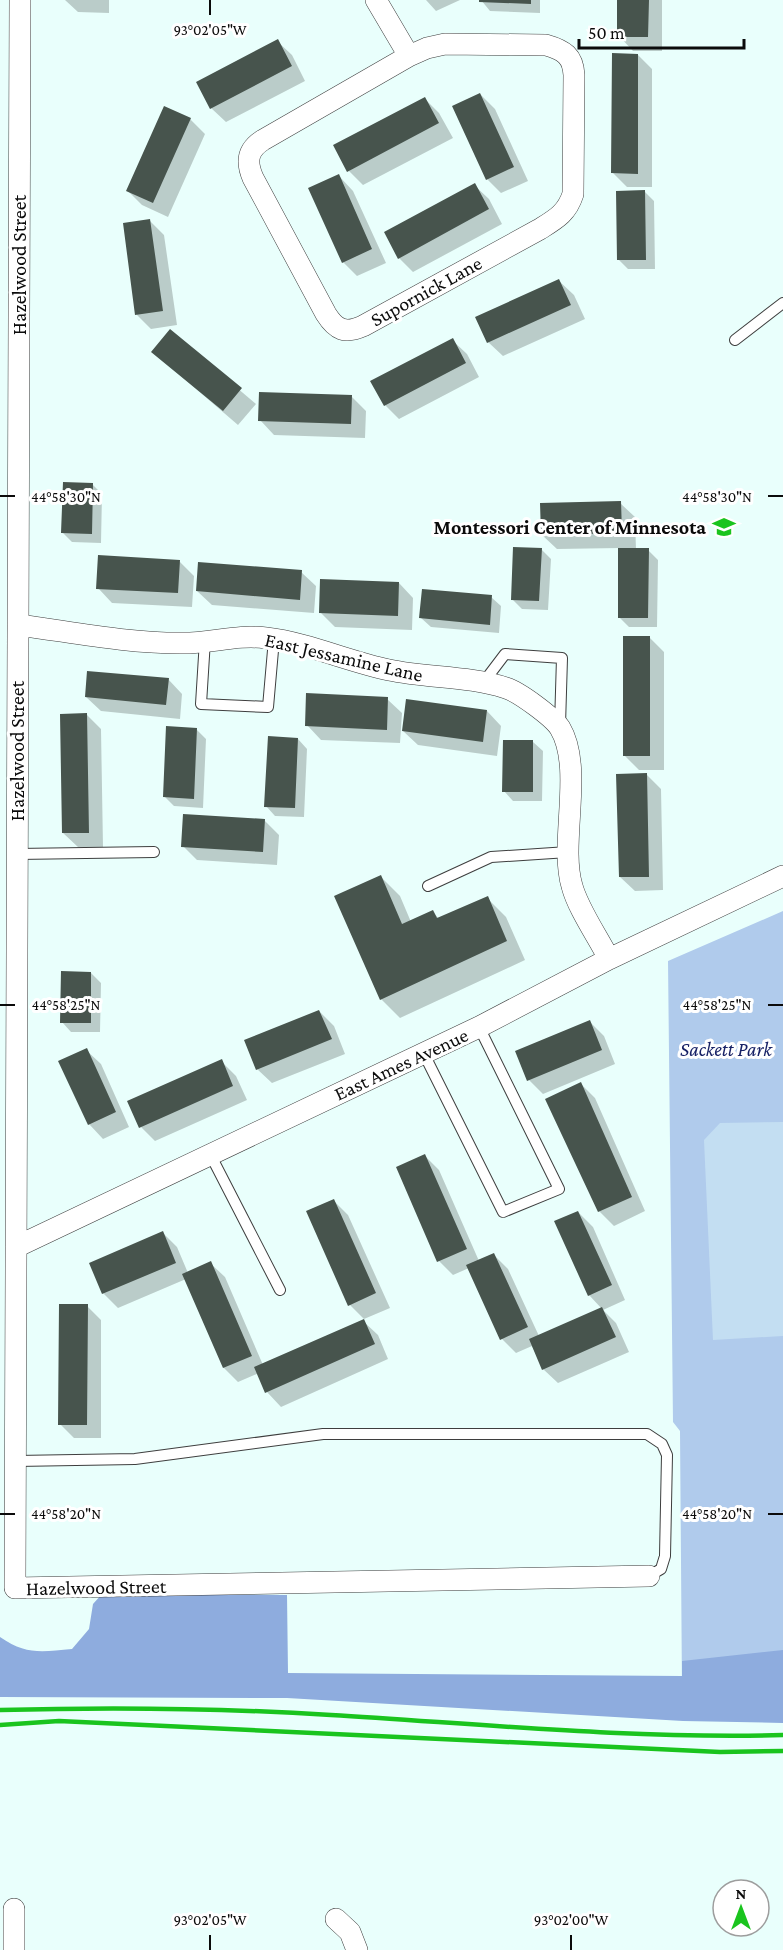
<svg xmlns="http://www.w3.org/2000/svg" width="783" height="1950" font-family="'Crimson Pro',serif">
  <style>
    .green { fill: #b0cbec }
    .forest { fill: #8eacde }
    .pitch { fill: #c3def2 }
    .shadow { fill: #0003 }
    .building { fill: #47544d }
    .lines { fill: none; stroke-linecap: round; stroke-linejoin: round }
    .lane-casing { stroke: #3e3e3e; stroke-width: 12 }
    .street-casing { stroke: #3e3e3e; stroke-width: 22 }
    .lane { stroke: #fff; stroke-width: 10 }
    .street { stroke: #fff; stroke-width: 21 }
    .rail { stroke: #1ac41e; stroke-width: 4.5 }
    .ticks { fill: none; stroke: #0b0b0b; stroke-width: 2 }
    .labels { text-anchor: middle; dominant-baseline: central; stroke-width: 6; stroke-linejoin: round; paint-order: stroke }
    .street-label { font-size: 20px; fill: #0b0b0b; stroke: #fff }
    .poi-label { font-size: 20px; font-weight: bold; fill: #0b0b0b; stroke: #fff; text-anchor: end }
    .park-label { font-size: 20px; font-style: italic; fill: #182266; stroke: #fff }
    .ticks-label { font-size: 15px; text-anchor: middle; fill: #0b0b0b; stroke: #fff; stroke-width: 6; stroke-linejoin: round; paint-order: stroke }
  </style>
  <rect width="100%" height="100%" fill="#e9fffc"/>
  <path class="green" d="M 783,911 L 783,1690 L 682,1691 L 680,1431 L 673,1422 L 668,961 Z"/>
  <path class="forest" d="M 102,1594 L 287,1595 L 288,1673 L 682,1676 L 682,1661 L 783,1650 L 783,1723 L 683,1721 L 287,1698 L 0,1697 L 0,1637 C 26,1655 41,1652 72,1649 L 89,1629 L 93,1604 Z"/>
  <path class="pitch" d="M 783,1122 L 783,1336 L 713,1340 L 704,1140 L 720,1123 Z"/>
  <path class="shadow" d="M 65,0 L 109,0 L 109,13 L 78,12 Z
    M 426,0 L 460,0 L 436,11 Z
    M 481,0 L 540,0 L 540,13 L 490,11 Z
    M 619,0 L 662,0 L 662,51 L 633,51 L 619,36 Z
    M 277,41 L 292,55 L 305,81 L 226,122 L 211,108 Z
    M 638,55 L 652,69 L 652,187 L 627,187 L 613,173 Z
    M 480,94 L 495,109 L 528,181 L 501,193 L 487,179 Z
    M 425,99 L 439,113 L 453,138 L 363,185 L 349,171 Z
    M 190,119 L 205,134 L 168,217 L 142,205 L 128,191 Z
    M 339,176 L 353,191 L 386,263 L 357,276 L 343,262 Z
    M 474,185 L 489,199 L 502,224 L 413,272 L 399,258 Z
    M 645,192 L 654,201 L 655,269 L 628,269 L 618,259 Z
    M 150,221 L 164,235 L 177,325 L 151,329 L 137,315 Z
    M 559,281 L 574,295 L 585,319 L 503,356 L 488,342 Z
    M 170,331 L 256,404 L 238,425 L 153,352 Z
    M 452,340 L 467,354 L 479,377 L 399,419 L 385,405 Z
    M 351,396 L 366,411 L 365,438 L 274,435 L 260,420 Z
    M 92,484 L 102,494 L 101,543 L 72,542 L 63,533 Z
    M 620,503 L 635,517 L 636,550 L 648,550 L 658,560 L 657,627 L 629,627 L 619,617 L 620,548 L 557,549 L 542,535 Z
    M 541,549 L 551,559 L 548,610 L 522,609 L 512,599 Z
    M 180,562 L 194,576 L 192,607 L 112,603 L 98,588 Z
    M 301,572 L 316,586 L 314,613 L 212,605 L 197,591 Z
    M 399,583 L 413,598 L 412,630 L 335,627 L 321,613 Z
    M 491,597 L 501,606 L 499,633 L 431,627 L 421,618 Z
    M 649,637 L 664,652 L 664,770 L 639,770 L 624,755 Z
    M 168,679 L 182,694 L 180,719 L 101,711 L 86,697 Z
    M 387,699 L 402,713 L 400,743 L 321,740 L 307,725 Z
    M 487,711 L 501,726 L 497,756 L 418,745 L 403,731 Z
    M 87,715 L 101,729 L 103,847 L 78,847 L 63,833 Z
    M 196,729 L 206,739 L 203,808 L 174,806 L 165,797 Z
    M 298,739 L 307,749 L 304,817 L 275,816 L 266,806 Z
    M 533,742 L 543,751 L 542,801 L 513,801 L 504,791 Z
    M 646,774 L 661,789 L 663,890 L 635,891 L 620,877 Z
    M 264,820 L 279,835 L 277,865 L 197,860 L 183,846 Z
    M 381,877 L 400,896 L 411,922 L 433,912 L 439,919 L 487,898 L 506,917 L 525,960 L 400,1018 L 381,999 Z
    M 91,973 L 101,983 L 100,1032 L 71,1032 L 62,1022 Z
    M 319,1011 L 334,1026 L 345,1054 L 272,1083 L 257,1069 Z
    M 590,1022 L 604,1036 L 615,1064 L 543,1094 L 529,1080 Z
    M 86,1050 L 101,1064 L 129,1127 L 103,1139 L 89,1124 Z
    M 221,1061 L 236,1076 L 247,1100 L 155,1141 L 141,1127 Z
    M 581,1084 L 595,1098 L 645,1211 L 614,1226 L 599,1211 Z
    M 425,1156 L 439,1170 L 479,1261 L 494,1255 L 508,1269 L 539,1336 L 602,1309 L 589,1295 L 578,1212 L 593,1227 L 625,1300 L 603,1310 L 616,1323 L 629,1352 L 558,1383 L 543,1369 L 532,1346 L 516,1353 L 502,1339 L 469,1268 L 453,1275 L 439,1261 Z
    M 334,1201 L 348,1215 L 390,1308 L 364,1319 L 350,1305 Z
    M 163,1233 L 177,1247 L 188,1273 L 210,1263 L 225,1277 L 263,1365 L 363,1321 L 378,1335 L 388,1359 L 281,1407 L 267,1392 L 259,1373 L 238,1382 L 224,1368 L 186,1279 L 118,1308 L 103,1293 Z
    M 87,1306 L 101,1320 L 101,1438 L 74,1438 L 60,1424 Z"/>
  <path class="building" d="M 479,0 L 531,0 L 531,4 L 479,2 Z
    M 617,0 L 649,0 L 648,37 L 617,37 Z
    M 278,39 L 292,66 L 210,109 L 196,82 Z
    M 612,53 L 638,54 L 638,174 L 611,173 Z
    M 480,93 L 514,167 L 486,180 L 452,106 Z
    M 425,97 L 439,123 L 347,172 L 333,145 Z
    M 164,106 L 191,118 L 153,203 L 126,191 Z
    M 339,174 L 372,249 L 342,263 L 308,188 Z
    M 475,183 L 489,209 L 398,259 L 384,232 Z
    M 645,190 L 646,260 L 617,260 L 616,191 Z
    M 150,219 L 163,311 L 135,315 L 123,223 Z
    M 559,279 L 571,305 L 487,343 L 475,317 Z
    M 170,329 L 242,388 L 223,411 L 151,352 Z
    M 453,338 L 466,363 L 384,406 L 370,381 Z
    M 259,392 L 352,395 L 351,424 L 258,421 Z
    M 63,482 L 93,483 L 92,534 L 61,533 Z
    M 621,501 L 622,533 L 541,535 L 540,503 Z
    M 513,547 L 542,548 L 539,601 L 511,600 Z
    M 618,548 L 649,548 L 648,618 L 618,618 Z
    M 98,555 L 180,560 L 178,593 L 96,589 Z
    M 198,562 L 302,570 L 300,600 L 196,591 Z
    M 320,579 L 399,582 L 398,616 L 319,613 Z
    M 422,589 L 492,595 L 490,625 L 419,618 Z
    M 623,636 L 650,636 L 650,756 L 623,756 Z
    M 87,671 L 169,678 L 166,705 L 85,697 Z
    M 306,693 L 388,697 L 387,730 L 305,726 Z
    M 406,699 L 487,710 L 483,742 L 402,731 Z
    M 87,713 L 89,833 L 62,833 L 60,714 Z
    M 166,726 L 197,728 L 194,799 L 163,797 Z
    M 268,736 L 298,738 L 295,808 L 264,807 Z
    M 503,740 L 533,740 L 533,792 L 502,792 Z
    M 647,773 L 649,877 L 619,877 L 616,774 Z
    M 183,814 L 265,819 L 263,852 L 181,847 Z
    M 381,875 L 402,924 L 433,910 L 437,918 L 488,896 L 507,941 L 380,1000 L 334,896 Z
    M 61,971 L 91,972 L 91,1023 L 60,1023 Z
    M 319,1010 L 332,1039 L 256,1070 L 244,1040 Z
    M 590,1020 L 602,1050 L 527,1081 L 515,1051 Z
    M 87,1048 L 116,1112 L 88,1125 L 58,1061 Z
    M 222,1059 L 233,1086 L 139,1128 L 127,1101 Z
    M 581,1082 L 632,1197 L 598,1212 L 545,1099 Z
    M 425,1154 L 467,1249 L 437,1262 L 396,1167 Z
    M 334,1199 L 376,1293 L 348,1306 L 306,1211 Z
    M 578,1211 L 612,1285 L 588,1296 L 554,1221 Z
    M 163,1231 L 176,1263 L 102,1294 L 89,1263 Z
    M 494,1253 L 528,1327 L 500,1340 L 466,1265 Z
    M 211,1261 L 252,1356 L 223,1368 L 182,1274 Z
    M 59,1304 L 88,1304 L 87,1425 L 58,1425 Z
    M 602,1307 L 616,1337 L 542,1370 L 529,1339 Z
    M 364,1319 L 375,1344 L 265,1393 L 254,1367 Z"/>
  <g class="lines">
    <g class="lane-casing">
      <path id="lane" d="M 735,340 L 783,303
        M 205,640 L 201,704 L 268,707 L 274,639
        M 483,683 L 505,654 L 562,658 L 560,725
        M 17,854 L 154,852
        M 428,886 L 491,857 L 568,852
        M 423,1052 L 503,1212 L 559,1189 L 479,1027
        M 210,1154 L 280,1290
        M 16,1461 L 135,1459 L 323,1434 L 647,1434 L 662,1444 L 667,1455 L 665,1556 L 661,1569 L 649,1576"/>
    </g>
    <g class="street-casing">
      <path id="street" d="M 20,0 L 15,1588 L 649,1576
        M 376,0 L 409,56
        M 445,44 L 546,45 C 564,50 573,56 574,75 L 573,194 C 567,213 556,219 540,229 L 363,326 C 345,334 336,330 326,314 L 253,178 C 246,162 247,150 263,140 L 409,56 L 427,48 Z
        M 18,625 C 72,632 125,643 180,643 C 209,644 236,634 266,638 C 308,643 347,661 389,670 C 427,678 469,676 506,688 C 519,692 553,717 560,728 C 584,768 559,843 572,886 C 578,909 598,937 609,959
        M 16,1247 L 479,1027 L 609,959 L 783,876
        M 336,1919 L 350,1932 L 357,1950
        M 14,1950 L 14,1909"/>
    </g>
    <use href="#lane" class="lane"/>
    <use href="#street" class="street"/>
    <path class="rail" d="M 0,1710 C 110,1707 220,1708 331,1715 C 481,1724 632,1739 783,1735
      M 0,1725 L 59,1721 L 720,1752 L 783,1751"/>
  </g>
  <path class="ticks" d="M 210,0 L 210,15M 0,496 L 15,496M 768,496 L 783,496M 0,1005 L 15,1005M 768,1005 L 783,1005M 0,1514 L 15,1514M 768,1514 L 783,1514M 210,1935 L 210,1950M 571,1935 L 571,1950"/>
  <defs>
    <g id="school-bare" transform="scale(1.8)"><path d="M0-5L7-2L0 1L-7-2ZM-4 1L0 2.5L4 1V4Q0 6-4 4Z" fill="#1ac41e" stroke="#fff" stroke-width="2.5" paint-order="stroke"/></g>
  </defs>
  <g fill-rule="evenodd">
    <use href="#school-bare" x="724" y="527"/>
  </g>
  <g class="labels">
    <g class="street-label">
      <text transform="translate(19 265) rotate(-90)">Hazelwood Street</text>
      <text transform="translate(426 291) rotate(-29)">Supornick Lane</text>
      <text transform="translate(344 657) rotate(13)">East Jessamine Lane</text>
      <text transform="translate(17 751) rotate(-90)">Hazelwood Street</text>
      <text transform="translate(401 1064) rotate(-25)">East Ames Avenue</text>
      <text transform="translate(96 1587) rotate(-1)">Hazelwood Street</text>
    </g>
    <g class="poi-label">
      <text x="706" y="527">Montessori Center of Minnesota</text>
    </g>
    <g class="park-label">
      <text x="726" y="1049">Sackett Park</text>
    </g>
  </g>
  <g class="ticks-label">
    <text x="210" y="35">93°02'05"W</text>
    <text x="66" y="502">44°58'30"N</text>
    <text x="717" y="502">44°58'30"N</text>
    <text x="66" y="1010">44°58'25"N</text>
    <text x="717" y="1010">44°58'25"N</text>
    <text x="66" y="1519">44°58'20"N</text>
    <text x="717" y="1519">44°58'20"N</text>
    <text x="210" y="1925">93°02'05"W</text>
    <text x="571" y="1925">93°02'00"W</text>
  </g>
  <g transform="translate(741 1908)"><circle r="28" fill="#ffffff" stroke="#9d9d9d" stroke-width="1.5"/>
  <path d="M0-4.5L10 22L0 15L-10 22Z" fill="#1ac41e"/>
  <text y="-9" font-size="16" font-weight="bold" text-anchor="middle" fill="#0b0b0b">N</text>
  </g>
  <path d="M579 39v9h165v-9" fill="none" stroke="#0b0b0b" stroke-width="3"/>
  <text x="588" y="39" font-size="18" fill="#0b0b0b" stroke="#ffffff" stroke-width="4.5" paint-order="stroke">50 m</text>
</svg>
